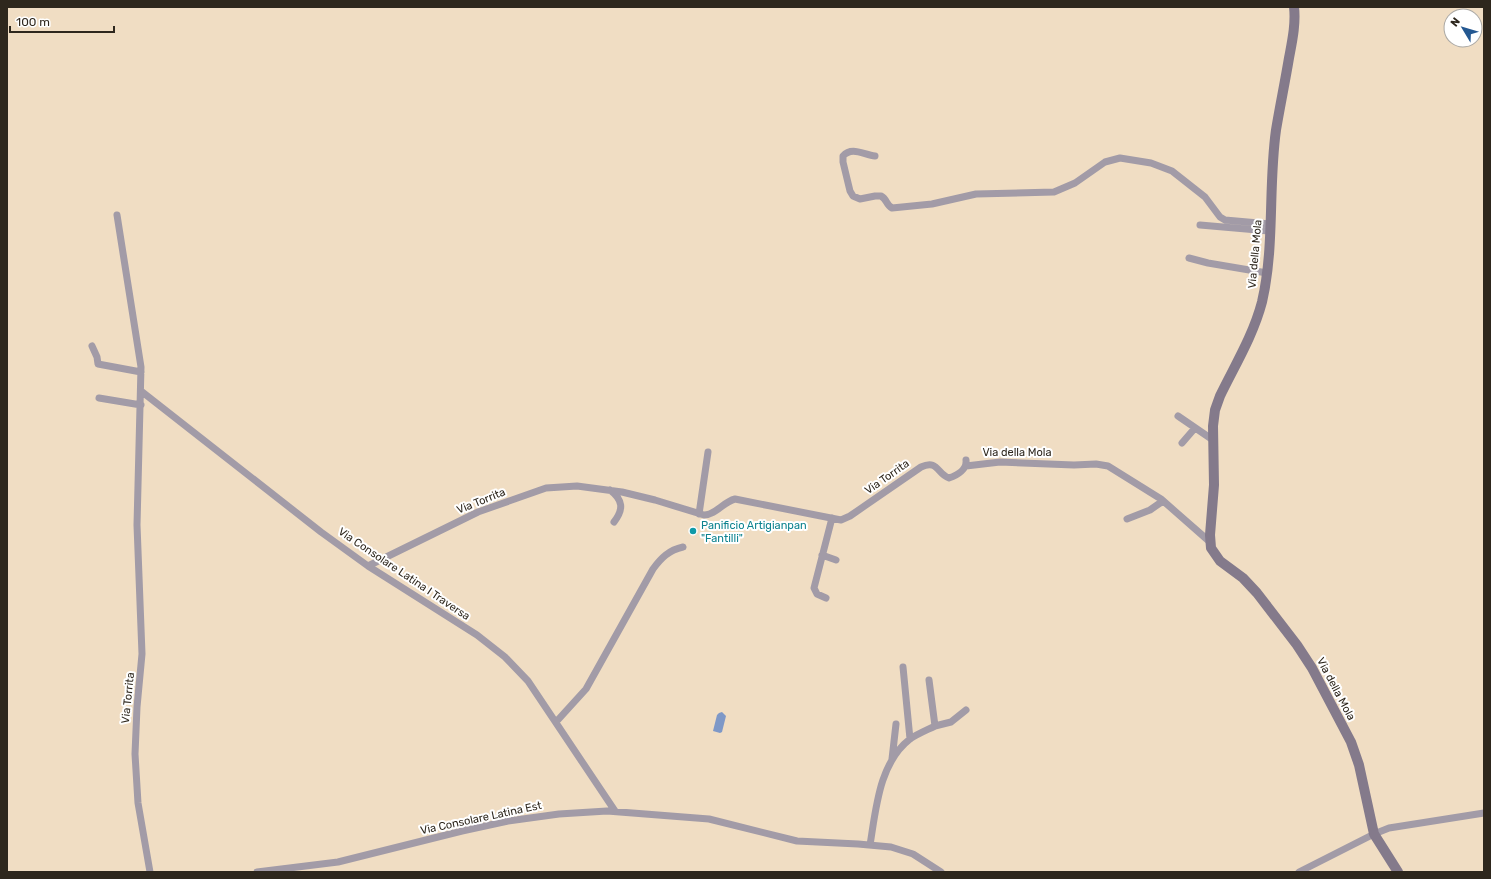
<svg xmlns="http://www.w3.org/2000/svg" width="1491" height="879" font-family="Rubik,sans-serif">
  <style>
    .water { fill: #7e98c7 }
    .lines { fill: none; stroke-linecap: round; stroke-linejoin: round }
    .street { stroke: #a29ba7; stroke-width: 7 }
    .secondary { stroke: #847a8b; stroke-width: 10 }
    .culture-dot { fill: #0f9aa8; stroke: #fff; stroke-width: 1.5 }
    .labels { text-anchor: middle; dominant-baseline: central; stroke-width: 4; stroke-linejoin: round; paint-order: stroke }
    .street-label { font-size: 11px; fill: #2e271d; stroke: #fff }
    .culture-label { font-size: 11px; fill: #0d838f; stroke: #fff; text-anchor: start }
  </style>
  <rect width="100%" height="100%" fill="#f0ddc3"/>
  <path class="water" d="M 719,713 L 722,712 L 726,716 L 722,732 L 720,733 L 713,731 L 717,715 Z"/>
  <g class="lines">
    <path class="street" d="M 875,156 C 864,155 852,146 843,156 L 843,162 L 850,191 L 853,196 L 860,199 L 875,196 L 881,196 C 887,199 886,205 892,208 L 932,204 L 976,194 L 1054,192 L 1075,183 L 1105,162 L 1120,158 L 1151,163 L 1172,171 L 1205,197 L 1220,217 L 1225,220 L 1270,224
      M 117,215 L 141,367 L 137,525 L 142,654 L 137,707 L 135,754 L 138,803 L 150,872
      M 1200,225 L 1269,231
      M 1189,258 L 1208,263 L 1267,273
      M 92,346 L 97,357 L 98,364 L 141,372
      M 141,391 L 321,532 L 368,566 L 477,635 L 505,657 L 528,681 L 615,811
      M 99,398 L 141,405
      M 1178,416 L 1213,440
      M 1182,443 L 1195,428
      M 966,466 L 1000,462 L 1074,465 L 1096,464 L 1108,466 L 1161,499 L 1210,542
      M 610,490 C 623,500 624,509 614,522
      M 699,514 L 708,452
      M 1127,519 L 1150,510 L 1163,501
      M 822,555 L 836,560
      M 368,566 L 478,512 L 546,488 L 577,486 L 622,492 L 655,500 L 704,515 C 716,515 723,502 735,499 L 841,520 L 850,516 L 921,467 C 938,459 937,474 949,478 C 958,475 967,469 966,460
      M 826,598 L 817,594 L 814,588 L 832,518
      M 903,667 L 910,739
      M 556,722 L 586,689 L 653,569 C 661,558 669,550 683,547
      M 935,726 L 951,722 L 966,710
      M 892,759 L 896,724
      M 870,845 C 876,809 879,763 910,739 C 917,734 927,730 935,726 L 929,680
      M 257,872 L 338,862 L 462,831 L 508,821 L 559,814 L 607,811 L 709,819 L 797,841 L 858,844 L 891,847 L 913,854 L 941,872
      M 1299,872 L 1374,834 L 1389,828 L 1484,813"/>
    <path class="secondary" d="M 1294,7 C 1296,24 1292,42 1289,58 C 1285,82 1280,106 1276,130 C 1268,187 1275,246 1262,302 C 1253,336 1235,365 1220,396 L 1215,410 L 1213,426 L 1214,485 L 1210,535 L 1211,548 L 1220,561 L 1243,578 L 1257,593 L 1297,645 L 1312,668 L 1351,742 L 1359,765 L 1374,834 L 1398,872"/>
  </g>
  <circle class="culture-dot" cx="693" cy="531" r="4"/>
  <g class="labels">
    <g class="street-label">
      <text transform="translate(1255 254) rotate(-85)">Via della Mola</text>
      <text x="1017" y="452">Via della Mola</text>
      <text transform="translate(887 477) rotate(-35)">Via Torrita</text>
      <text transform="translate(481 501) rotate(-22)">Via Torrita</text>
      <text transform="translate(404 574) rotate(34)">Via Consolare Latina I Traversa</text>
      <text transform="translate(1336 689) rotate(62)">Via della Mola</text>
      <text transform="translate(128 698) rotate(-84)">Via Torrita</text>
      <text transform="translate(481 818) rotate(-12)">Via Consolare Latina Est</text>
    </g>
    <g class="culture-label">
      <text x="701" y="525">Panificio Artigianpan<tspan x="701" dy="13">"Fantilli"</tspan></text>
    </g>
  </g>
  <rect width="1491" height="879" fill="none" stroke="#2e271d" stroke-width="16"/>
  <g transform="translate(1463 28) rotate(308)"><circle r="19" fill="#ffffff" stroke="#aba9a5"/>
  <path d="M0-3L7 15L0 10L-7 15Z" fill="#245891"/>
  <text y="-6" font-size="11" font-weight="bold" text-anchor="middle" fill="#2e271d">N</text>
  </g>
  <path d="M10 26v6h104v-6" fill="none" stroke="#2e271d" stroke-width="2"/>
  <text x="16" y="26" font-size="12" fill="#2e271d" stroke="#ffffff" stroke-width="3" paint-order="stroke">100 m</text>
</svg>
